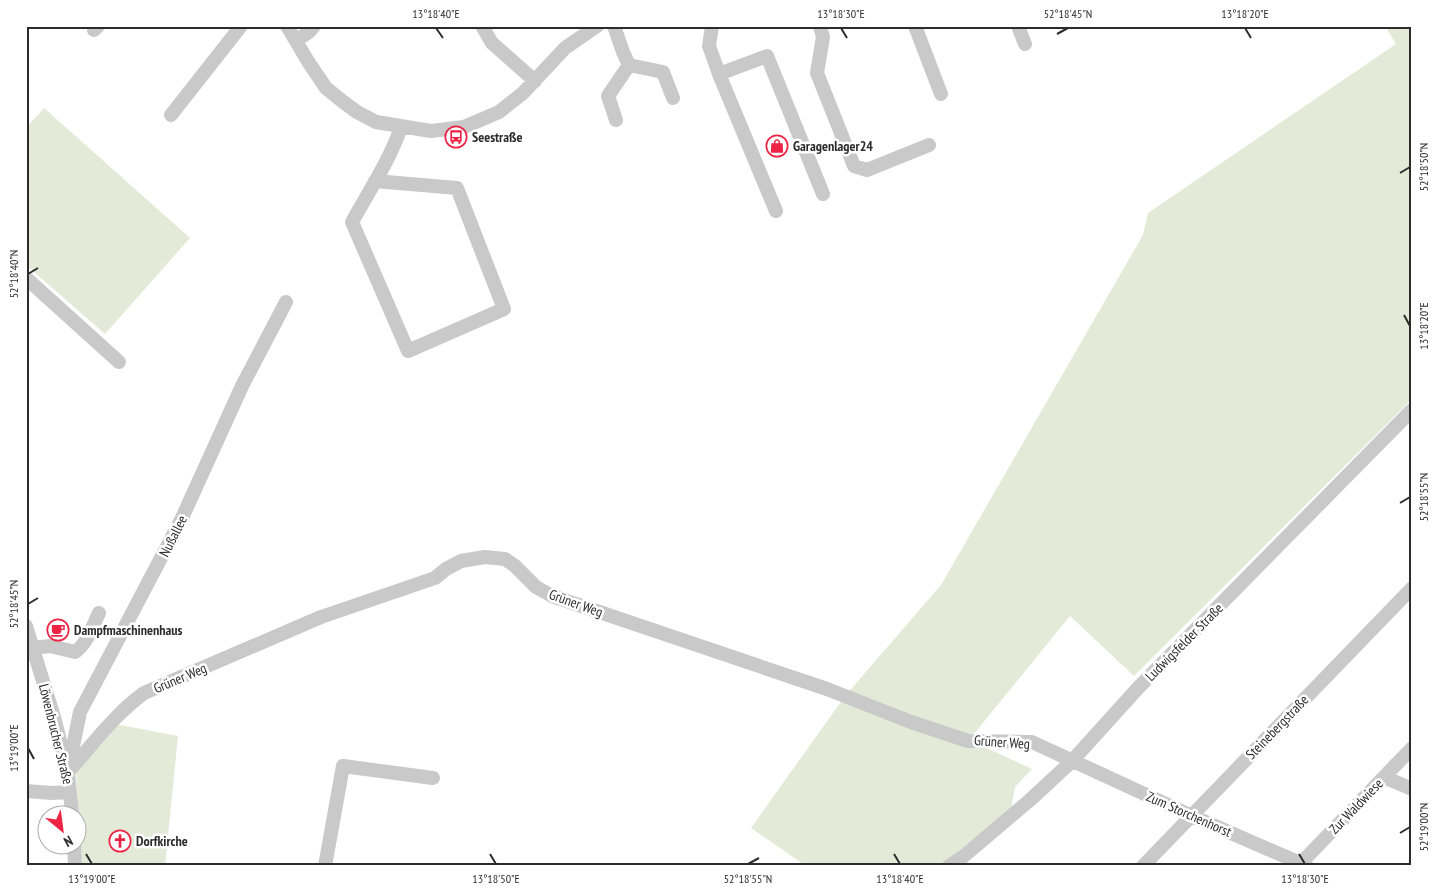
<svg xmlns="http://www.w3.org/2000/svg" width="1438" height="892" font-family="'PT Sans Narrow',sans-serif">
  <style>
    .green { fill: #e3ebd8 }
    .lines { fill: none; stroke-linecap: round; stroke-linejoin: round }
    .minor { stroke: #c9c9c9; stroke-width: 14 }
    .ticks { fill: none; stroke: #2c2c2c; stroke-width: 2 }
    .labels { text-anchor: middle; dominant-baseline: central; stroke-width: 5; stroke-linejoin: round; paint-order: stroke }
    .poi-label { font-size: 14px; font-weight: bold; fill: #2c2c2c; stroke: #fff; text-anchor: start }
    .street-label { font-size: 14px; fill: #2c2c2c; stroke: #fff }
    .neatline { fill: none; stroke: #2c2c2c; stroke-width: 2 }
    .ticks-label { font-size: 12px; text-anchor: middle; fill: #2c2c2c }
  </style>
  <rect width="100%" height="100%" fill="#fff"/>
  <path class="green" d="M 1385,26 L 1412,26 L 1412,399 L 1134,676 L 1070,616 L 969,740 L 1032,769 L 1015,787 L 1011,809 L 961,851 L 939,866 L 806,866 L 751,828 L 845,696 L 941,585 L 1143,235 L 1148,213 L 1396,44 Z
    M 44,108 L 190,238 L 105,334 L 26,265 L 26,128 Z
    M 120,725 L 178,736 L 165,866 L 82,866 L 76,773 L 114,726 Z"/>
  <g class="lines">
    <path class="minor" d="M 287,26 L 309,63 L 326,88 L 342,101 L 357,112 L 376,122 L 431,131 L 464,127 L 499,112 L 523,93 L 565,48 L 597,26
      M 482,26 L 492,43 L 535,81
      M 614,26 L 623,52 L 629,65 L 663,72 L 673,98
      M 712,26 L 709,46 L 719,74 L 776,211
      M 820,26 L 823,37 L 817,73 L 854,166 L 867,170 L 929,145
      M 915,26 L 941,94
      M 1018,26 L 1025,44
      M 94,30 L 98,26
      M 297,40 L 309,32 L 314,26
      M 719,74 L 767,56 L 823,194
      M 171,115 L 241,26
      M 616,120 L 608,96 L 629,65
      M 375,181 L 457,188 L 504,309 L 408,351 L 352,222 C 369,191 390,160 401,127
      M 26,278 L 119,362
      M 26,626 L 54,717 L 68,772 L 72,814
      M 33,648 L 50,646 L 75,652 C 87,644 93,625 99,613
      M 68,771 L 80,712 L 182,518 L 242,386 L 286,302
      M 68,772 C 93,744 114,715 144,693 L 321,617 L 435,578 L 446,569 L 461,561 L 485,557 L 505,559 L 515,566 L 536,587 L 552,596 L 827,689 L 911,722 L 968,741 L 1032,742 L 1192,816 L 1307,866
      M 1384,777 L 1412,789
      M 26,791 L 52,793 L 70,792
      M 74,844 L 75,866
      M 1301,863 L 1412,748
      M 325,866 L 343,766 L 433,778
      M 949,866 L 964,856 L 1030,800 L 1072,761 L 1138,688 L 1412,410
      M 1143,866 L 1412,588"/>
  </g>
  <path class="ticks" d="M 436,28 L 443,38M 841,28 L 847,38M 1245,28 L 1251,38M 1057,34 L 1068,28M 1400,173 L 1410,167M 28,274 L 38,268M 1404,315 L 1410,326M 1400,503 L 1410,497M 28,604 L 38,598M 28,748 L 34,759M 1400,833 L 1410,827M 86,854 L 92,864M 490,854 L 496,864M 894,854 L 900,864M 1299,854 L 1305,864M 748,864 L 759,858"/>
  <defs>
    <g id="bus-ring" transform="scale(1.125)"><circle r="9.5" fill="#fff" stroke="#ed2444" stroke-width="1.5"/><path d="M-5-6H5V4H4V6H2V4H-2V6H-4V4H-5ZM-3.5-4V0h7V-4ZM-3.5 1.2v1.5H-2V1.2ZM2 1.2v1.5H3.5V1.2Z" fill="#ed2444"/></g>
    <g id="shop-ring" transform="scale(1.125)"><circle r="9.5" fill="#fff" stroke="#ed2444" stroke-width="1.5"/><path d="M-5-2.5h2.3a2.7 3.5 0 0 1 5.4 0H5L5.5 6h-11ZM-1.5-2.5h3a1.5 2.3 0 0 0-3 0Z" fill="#ed2444"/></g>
    <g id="cafe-ring" transform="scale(1.125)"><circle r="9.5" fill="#fff" stroke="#ed2444" stroke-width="1.5"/><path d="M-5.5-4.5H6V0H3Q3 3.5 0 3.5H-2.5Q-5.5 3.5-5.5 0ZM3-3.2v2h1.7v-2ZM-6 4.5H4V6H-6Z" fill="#ed2444"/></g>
    <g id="church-ring" transform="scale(1.125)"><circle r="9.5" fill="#fff" stroke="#ed2444" stroke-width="1.5"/><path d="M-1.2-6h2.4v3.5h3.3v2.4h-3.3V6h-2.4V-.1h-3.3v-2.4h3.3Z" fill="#ed2444"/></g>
  </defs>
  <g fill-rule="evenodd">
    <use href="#bus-ring" x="456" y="137"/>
    <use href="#shop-ring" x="777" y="146"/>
    <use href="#cafe-ring" x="58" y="630"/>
    <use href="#church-ring" x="120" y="841"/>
  </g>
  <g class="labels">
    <g class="poi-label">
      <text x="472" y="137">Seestraße</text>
      <text x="793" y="146">Garagenlager24</text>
      <text x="74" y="630">Dampfmaschinenhaus</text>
      <text x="136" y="841">Dorfkirche</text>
    </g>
    <g class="street-label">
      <text transform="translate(173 536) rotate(-63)">Nußallee</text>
      <text transform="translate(576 603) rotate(20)">Grüner Weg</text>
      <text transform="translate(1184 642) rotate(-45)">Ludwigsfelder Straße</text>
      <text transform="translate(180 678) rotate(-23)">Grüner Weg</text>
      <text transform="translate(1277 727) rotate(-46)">Steinebergstraße</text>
      <text transform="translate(56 734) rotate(76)">Löwenbrucher Straße</text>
      <text transform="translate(1002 742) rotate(4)">Grüner Weg</text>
      <text transform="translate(1356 806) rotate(-46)">Zur Waldwiese</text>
      <text transform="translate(1189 814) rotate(24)">Zum Storchenhorst</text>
    </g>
  </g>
  <rect width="1438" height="892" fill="none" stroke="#ffffff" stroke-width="55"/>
  <g transform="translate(62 830) rotate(151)"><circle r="24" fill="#ffffff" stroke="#ababab"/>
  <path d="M0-4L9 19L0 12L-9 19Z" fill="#ed2444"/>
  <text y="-8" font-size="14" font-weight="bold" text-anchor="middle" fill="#2c2c2c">N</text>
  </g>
  <rect x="28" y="28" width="1382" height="836" class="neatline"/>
  <g class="ticks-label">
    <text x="436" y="18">13°18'40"E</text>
    <text x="841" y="18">13°18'30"E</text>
    <text x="1068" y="18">52°18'45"N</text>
    <text x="1245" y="18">13°18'20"E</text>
    <text transform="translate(1424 167) rotate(-90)" y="4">52°18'50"N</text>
    <text transform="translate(14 274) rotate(-90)" y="4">52°18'40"N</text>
    <text transform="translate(1424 326) rotate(-90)" y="4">13°18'20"E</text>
    <text transform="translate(1424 497) rotate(-90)" y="4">52°18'55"N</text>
    <text transform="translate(14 604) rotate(-90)" y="4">52°18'45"N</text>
    <text transform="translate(14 748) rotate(-90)" y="4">13°19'00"E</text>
    <text transform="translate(1424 827) rotate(-90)" y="4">52°19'00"N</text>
    <text x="92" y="883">13°19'00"E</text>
    <text x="496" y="883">13°18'50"E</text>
    <text x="748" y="883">52°18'55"N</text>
    <text x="900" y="883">13°18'40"E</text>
    <text x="1305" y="883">13°18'30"E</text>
  </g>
</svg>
